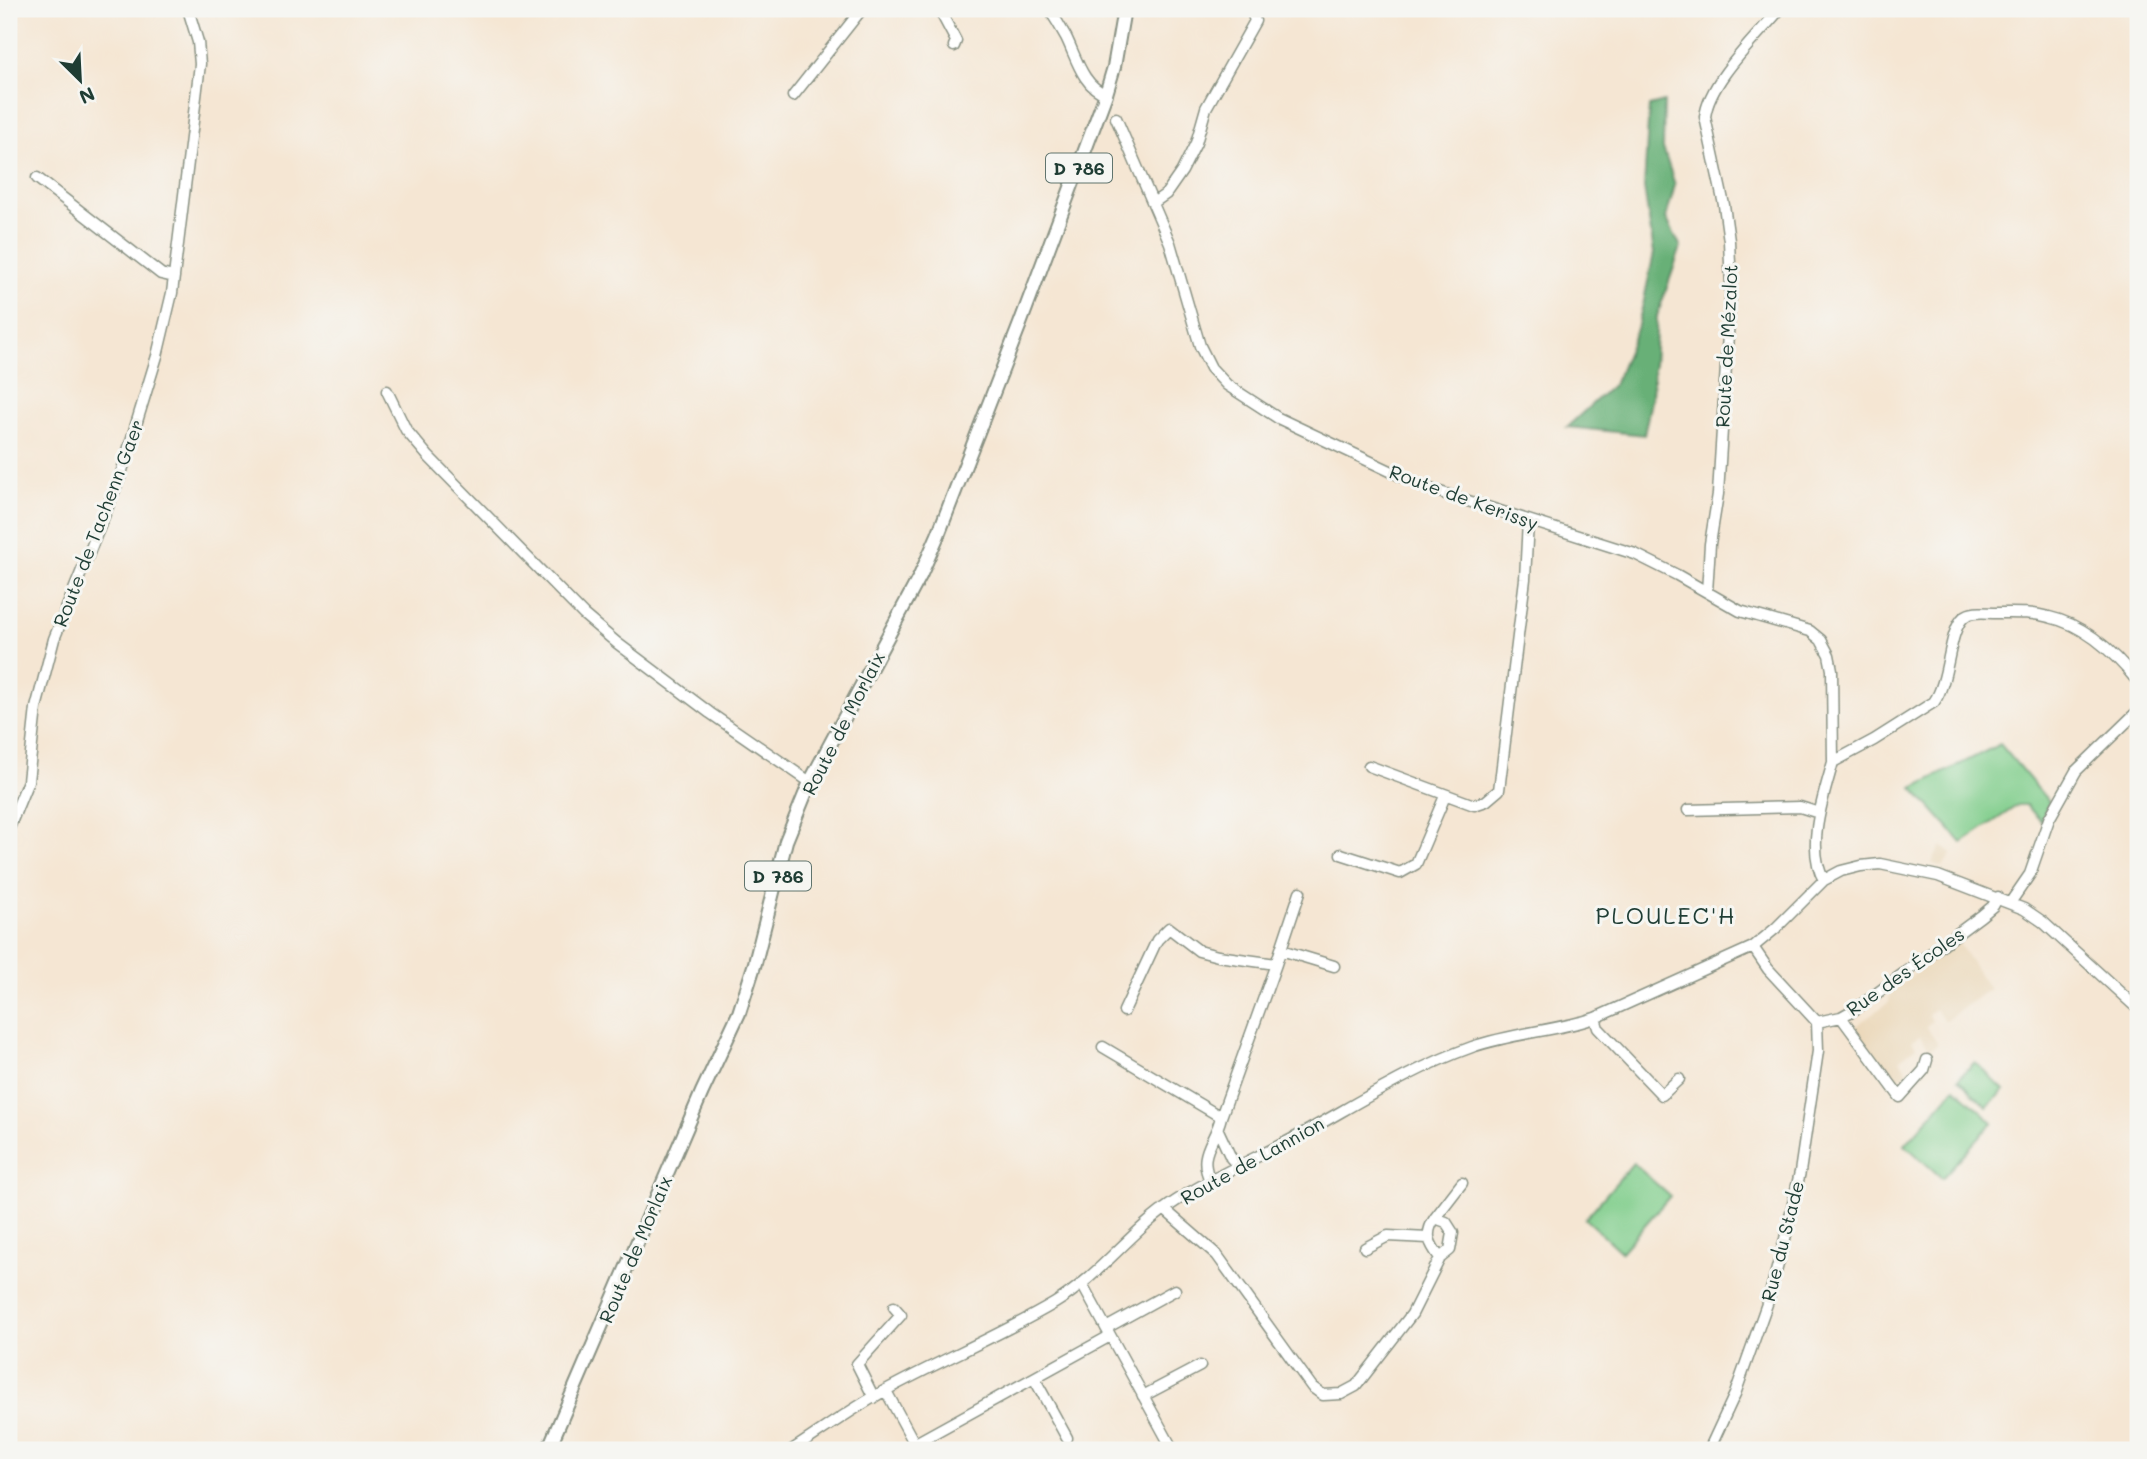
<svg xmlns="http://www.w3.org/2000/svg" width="2147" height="1459" font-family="Mali,sans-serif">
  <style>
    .built { fill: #ebd8ba }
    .green { fill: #80cd8b; stroke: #508560; stroke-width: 2 }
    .forest { fill: #68b077; stroke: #447656; stroke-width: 2 }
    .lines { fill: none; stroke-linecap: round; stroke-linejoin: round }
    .minor-casing { stroke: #8a9284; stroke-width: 13 }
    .major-casing { stroke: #8a9284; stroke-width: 16 }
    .minor { stroke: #fff; stroke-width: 10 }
    .major { stroke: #fff; stroke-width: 12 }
    .labels { text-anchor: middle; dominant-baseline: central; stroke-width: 6; stroke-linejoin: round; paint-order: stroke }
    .shield { fill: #f6f6f2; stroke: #60746d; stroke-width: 2 }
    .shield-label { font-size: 18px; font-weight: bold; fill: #1f3d34 }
    .street-label { font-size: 19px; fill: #1f3d34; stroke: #f6f6f2 }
    .quarter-label { font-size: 23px; letter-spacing: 2px; fill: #1f3d34; stroke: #f6f6f2 }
  </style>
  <rect width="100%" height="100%" fill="#f6f6f2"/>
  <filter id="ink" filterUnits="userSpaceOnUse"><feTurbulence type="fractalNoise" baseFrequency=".0143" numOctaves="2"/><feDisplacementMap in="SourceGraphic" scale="14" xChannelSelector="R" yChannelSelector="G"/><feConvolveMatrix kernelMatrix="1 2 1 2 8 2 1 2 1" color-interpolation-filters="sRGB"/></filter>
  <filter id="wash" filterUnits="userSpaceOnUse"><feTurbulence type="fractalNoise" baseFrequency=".00686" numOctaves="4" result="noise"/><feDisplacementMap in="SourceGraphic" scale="28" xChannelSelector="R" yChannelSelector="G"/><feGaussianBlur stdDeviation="1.57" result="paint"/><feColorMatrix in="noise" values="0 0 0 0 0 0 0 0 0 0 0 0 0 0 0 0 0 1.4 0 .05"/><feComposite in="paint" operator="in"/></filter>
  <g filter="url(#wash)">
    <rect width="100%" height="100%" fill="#f5e6d3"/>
    <path class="built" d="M 1941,846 L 1952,853 L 1943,867 L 1932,863 Z
      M 1958,942 L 1989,989 L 1945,1021 L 1935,1009 L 1928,1014 L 1932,1021 L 1926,1026 L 1938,1044 L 1930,1049 L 1920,1036 L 1912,1041 L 1916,1047 L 1900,1059 L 1908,1072 L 1895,1083 L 1854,1027 L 1889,1002 L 1890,992 Z"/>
    <path class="green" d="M 2000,744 L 2049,802 L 2041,821 L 2026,805 L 2018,805 L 1962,843 L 1913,788 Z
      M 1975,1062 L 2004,1090 L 1987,1107 L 1958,1079 Z
      M 1955,1088 L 1993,1122 L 1942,1178 L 1905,1145 Z
      M 1633,1163 L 1670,1196 L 1621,1252 L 1585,1219 Z"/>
    <path class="forest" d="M 1664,102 L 1663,148 L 1675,185 L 1666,218 L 1681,247 L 1657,316 L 1652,396 L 1644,435 L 1567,427 L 1615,383 L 1637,329 L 1644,300 L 1654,253 L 1644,188 L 1649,106 Z"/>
  </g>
  <g filter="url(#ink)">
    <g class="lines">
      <g class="minor-casing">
        <path id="minor" d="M 939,9 L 956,41 L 954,46
          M 1049,9 C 1055,18 1061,28 1066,37 C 1076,57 1083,87 1106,94
          M 793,96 L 862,9
          M 1116,118 L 1170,243 L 1200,346 L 1211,368 L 1227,385 L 1278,418 L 1424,487 L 1635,554 L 1677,575 L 1740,611 L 1810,631 L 1821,640 L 1829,655 L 1832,670 L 1833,762
          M 37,178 L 152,267 L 161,274 L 174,277
          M 1153,203 L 1166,194 L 1182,171 L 1196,143 L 1206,108 L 1255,21 L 1251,9
          M 387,391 L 406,430 L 428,456 L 584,615 L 617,643 L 710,713 L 810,782
          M 1707,592 L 1710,544 L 1718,494 L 1731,286 L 1729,241 L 1724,205 L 1705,117 C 1709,81 1756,38 1780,9
          M 1369,766 L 1474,805 L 1486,801 L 1499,790 L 1525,579 L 1528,521
          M 1688,810 L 1800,807 L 1819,813
          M 9,828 L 28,781 L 36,708 L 54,639 L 120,477 L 157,356 L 172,293 L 200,64 L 198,42 L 188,9
          M 1341,854 L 1400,873 L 1416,864 L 1445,796
          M 1824,880 C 1805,847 1824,795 1833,762 L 1874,740 L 1934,702 C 1950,680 1948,631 1964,617 C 1972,610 1986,613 1995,613 C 2013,613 2031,612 2049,617 C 2085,625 2116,654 2138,682
          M 2010,903 L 2030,874 L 2049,819 L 2076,771 L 2138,711
          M 1753,947 L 1768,969 L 1817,1022
          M 1281,950 L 1334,966
          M 1124,1011 L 1157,940 L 1169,928 L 1199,951 L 1218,956 L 1276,964
          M 1841,1017 L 1900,1097 L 1924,1070 L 1927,1060
          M 1595,1018 L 1598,1028 L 1662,1095 L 1679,1079
          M 1817,1022 L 1841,1017 L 1857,1008 L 1981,916 L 1993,906 L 1998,897
          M 1103,1047 L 1221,1117
          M 1218,1130 L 1231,1158 L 1239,1167
          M 1211,1182 C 1196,1154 1215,1143 1221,1117 L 1276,964 L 1300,892
          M 1164,1209 L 1217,1255 L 1312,1387 L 1323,1395 L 1341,1394 L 1356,1386 L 1412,1314 L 1440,1258
          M 1435,1218 L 1446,1222 L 1453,1233 L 1450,1250 L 1440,1258 C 1429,1243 1424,1234 1435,1218 Z
          M 1435,1218 L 1462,1183
          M 1365,1248 L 1388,1236 L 1428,1238
          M 1082,1284 L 1173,1450
          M 1106,1328 L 1175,1290
          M 1034,1378 L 1067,1438
          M 886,1391 L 918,1450
          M 1143,1396 L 1200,1366
          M 874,1398 L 857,1364 L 901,1315 L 894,1307
          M 914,1444 L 1110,1336
          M 792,1450 C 823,1430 853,1408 886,1390 C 941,1360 1001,1335 1055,1303 C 1101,1275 1131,1230 1176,1201 C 1217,1174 1264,1155 1307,1131 C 1361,1101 1413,1068 1472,1047 C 1512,1033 1555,1031 1595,1018 L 1753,947 L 1776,928 L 1824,880 L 1841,871 L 1861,866 L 1880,864 L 1938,876 L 2024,909 L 2043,922 L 2138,1009
          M 1709,1450 L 1735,1394 L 1768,1301 L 1785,1239 L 1800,1172 L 1818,1051 L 1817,1022"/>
      </g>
      <g class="major-casing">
        <path id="major" d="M 548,1450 L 702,1092 L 739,1013 L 755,963 L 786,841 L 810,782 L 920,576 L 938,535 L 1020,324 L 1106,94 L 1114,67 L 1124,9"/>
      </g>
      <use href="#minor" class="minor"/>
      <use href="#major" class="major"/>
    </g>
  </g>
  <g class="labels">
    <g class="shield">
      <rect x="1046" y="153.5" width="66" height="29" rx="5"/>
      <rect x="745" y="861.5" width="66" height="29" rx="5"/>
    </g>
    <g class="shield-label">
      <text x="1079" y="168">D 786</text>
      <text x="778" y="876">D 786</text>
    </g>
    <g class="street-label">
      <text transform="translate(1726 346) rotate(-87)">Route de Mézalot</text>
      <text transform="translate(1464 497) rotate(20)">Route de Kerissy</text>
      <text transform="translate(98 523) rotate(-69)">Route de Tachenn Gaer</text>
      <text transform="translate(843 723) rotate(-63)">Route de Morlaix</text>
      <text transform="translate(1905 971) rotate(-35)">Rue des Écoles</text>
      <text transform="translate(1252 1160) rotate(-29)">Route de Lannion</text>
      <text transform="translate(1782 1241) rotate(-76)">Rue du Stade</text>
      <text transform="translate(635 1249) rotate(-67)">Route de Morlaix</text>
    </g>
    <g class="quarter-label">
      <text x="1666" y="915">PLOULEC'H</text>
    </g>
  </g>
  <rect width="2147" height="1459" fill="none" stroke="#f6f6f2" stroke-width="35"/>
  <g transform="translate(80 80) rotate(156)" stroke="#f6f6f2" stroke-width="5" paint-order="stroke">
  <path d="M0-5L12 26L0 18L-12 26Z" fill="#1f3d34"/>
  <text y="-10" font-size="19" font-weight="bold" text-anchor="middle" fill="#1f3d34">N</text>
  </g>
</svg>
